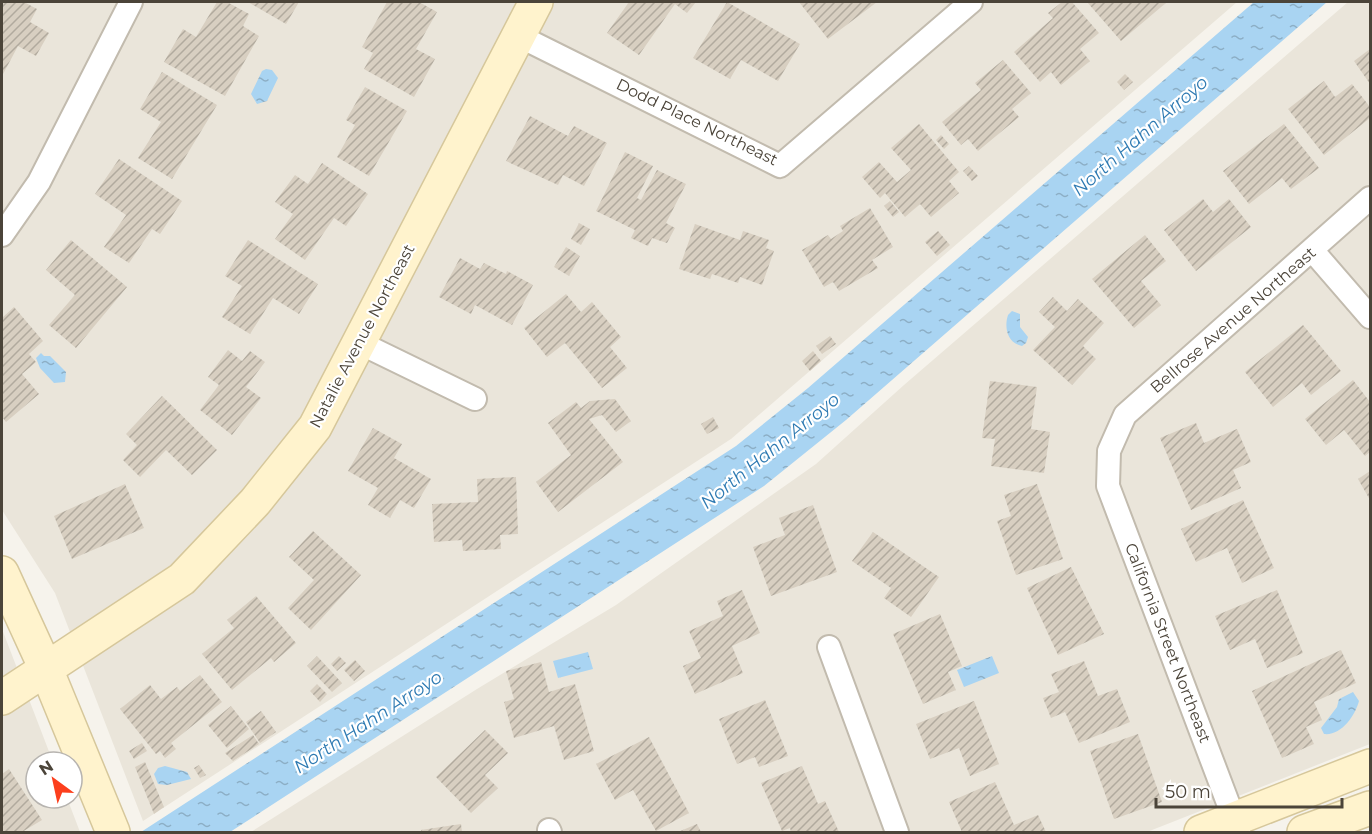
<svg xmlns="http://www.w3.org/2000/svg" width="1372" height="834" font-family="Montserrat,sans-serif">
  <style>
    .residential { fill: #eae5da }
    .water { fill: url(#water-ripples) }
    .building { fill: url(#building-hatch) }
    .lines { fill: none; stroke-linecap: round; stroke-linejoin: round }
    .street-casing { stroke: #c2bbae; stroke-width: 26 }
    .secondary-casing { stroke: #d6c79b; stroke-width: 36 }
    .street { stroke: #fff; stroke-width: 22 }
    .secondary { stroke: #fff3cd; stroke-width: 33 }
    .labels { text-anchor: middle; dominant-baseline: central; stroke-width: 4.5; stroke-linejoin: round; paint-order: stroke }
    .street-label { font-size: 16px; fill: #4b4439; stroke: #fff }
    .water-label { font-size: 18px; font-style: italic; fill: #2e7ab2; stroke: #fff }
  </style>
  <defs>
    <pattern id="water-ripples" width="26" height="14" patternUnits="userSpaceOnUse" patternTransform="scale(1.5)"><rect width="26" height="14" fill="#a9d4f2"/><path d="M2 4q2-2 4 0t4 0M15 11q2-2 4 0t4 0" fill="none" stroke="#8caec5"/></pattern>
    <pattern id="building-hatch" width="6" height="6" patternUnits="userSpaceOnUse" patternTransform="scale(1.5)"><rect width="6" height="6" fill="#d8cfc1"/><path d="M-1 1l2-2M0 6l6-6M5 7l2-2" fill="none" stroke="#b1aa9e"/></pattern>
  </defs>
  <rect width="100%" height="100%" fill="#f6f3ec"/>
  <path class="residential" d="M 2,2 L 1237,2 L 731,439 L 143,821 L 55,593 L 2,510 Z
    M 1348,2 L 1370,2 L 1370,744 L 1147,832 L 251,832 L 477,689 L 616,605 L 816,464 L 904,385 Z
    M 2,629 L 53,762 L 36,762 L 36,798 L 67,798 L 80,832 L 2,832 Z"/>
  <path class="water" d="M 1254,2 L 1327,2 L 846,420 L 764,486 L 230,832 L 141,832 L 736,446 L 808,388 Z
    M 266,69 L 272,70 L 278,78 L 267,101 L 257,104 L 251,94 L 262,71 Z
    M 1012,311 L 1020,314 L 1020,327 L 1028,337 L 1026,343 L 1022,346 C 1007,343 1004,327 1008,315 Z
    M 41,353 L 44,356 L 50,356 L 66,372 L 65,382 L 54,383 L 40,368 L 36,358 Z
    M 588,652 L 593,669 L 558,678 L 553,661 Z
    M 992,656 L 999,673 L 964,687 L 957,670 Z
    M 1353,692 L 1359,701 C 1355,716 1341,736 1324,734 L 1321,728 L 1337,707 L 1339,699 Z
    M 165,766 L 187,772 L 191,779 L 167,785 L 158,784 L 154,774 L 158,768 Z"/>
  <path class="building" d="M 2,2 L 24,2 L 37,9 L 30,22 L 49,33 L 36,56 L 18,46 L 2,76 Z
    M 217,2 L 227,2 L 249,14 L 243,26 L 259,36 L 225,96 L 164,62 L 183,29 L 196,37 Z
    M 248,2 L 299,2 L 286,24 Z
    M 387,2 L 419,2 L 437,12 L 416,49 L 435,59 L 414,97 L 364,69 L 373,53 L 362,47 Z
    M 629,2 L 696,2 L 687,13 L 675,4 L 639,55 L 607,33 Z
    M 727,2 L 800,44 L 778,81 L 741,60 L 730,79 L 693,58 Z
    M 799,2 L 877,2 L 828,39 Z
    M 1062,2 L 1072,2 L 1099,33 L 1080,49 L 1090,61 L 1061,85 L 1051,72 L 1040,82 L 1014,52 L 1053,18 L 1048,13 Z
    M 1087,2 L 1167,2 L 1121,41 Z
    M 1370,49 L 1370,84 L 1354,61 Z
    M 1003,60 L 1031,93 L 1012,109 L 1019,117 L 978,151 L 968,139 L 961,145 L 942,122 L 981,90 L 975,83 Z
    M 162,72 L 217,105 L 172,179 L 138,158 L 161,122 L 140,109 Z
    M 1125,74 L 1133,82 L 1124,90 L 1117,82 Z
    M 1324,81 L 1335,97 L 1352,84 L 1370,107 L 1370,118 L 1324,155 L 1288,109 Z
    M 365,87 L 407,111 L 369,176 L 337,157 L 355,125 L 346,120 Z
    M 530,116 L 568,136 L 574,126 L 607,143 L 584,186 L 563,175 L 558,185 L 506,161 Z
    M 919,124 L 959,172 L 949,181 L 959,193 L 931,217 L 920,204 L 905,217 L 885,193 L 880,198 L 862,177 L 879,162 L 897,182 L 911,170 L 891,148 Z
    M 1284,124 L 1319,168 L 1291,189 L 1282,178 L 1249,204 L 1223,171 Z
    M 941,135 L 949,144 L 944,149 L 936,140 Z
    M 625,152 L 653,166 L 637,198 L 641,200 L 657,170 L 686,184 L 666,223 L 675,228 L 667,243 L 652,238 L 648,246 L 631,238 L 635,230 L 596,211 Z
    M 119,159 L 182,201 L 160,234 L 152,229 L 129,263 L 104,247 L 126,215 L 95,194 Z
    M 322,163 L 368,194 L 346,226 L 334,218 L 305,260 L 275,239 L 293,214 L 275,202 L 295,175 L 308,184 Z
    M 969,166 L 978,176 L 972,181 L 963,171 Z
    M 1203,199 L 1213,212 L 1229,199 L 1251,227 L 1196,271 L 1164,230 Z
    M 890,201 L 899,212 L 893,217 L 884,206 Z
    M 870,208 L 893,247 L 872,260 L 878,268 L 839,291 L 833,282 L 824,287 L 802,250 L 828,235 L 831,239 L 843,231 L 840,226 Z
    M 579,223 L 590,229 L 581,245 L 571,239 Z
    M 695,224 L 740,240 L 743,231 L 769,240 L 766,248 L 774,251 L 762,285 L 740,277 L 738,283 L 712,274 L 710,279 L 679,269 Z
    M 938,231 L 950,245 L 937,256 L 925,242 Z
    M 1145,235 L 1166,261 L 1141,281 L 1161,305 L 1134,328 L 1092,279 Z
    M 71,240 L 127,287 L 76,348 L 49,325 L 75,295 L 46,270 Z
    M 248,240 L 318,284 L 299,314 L 273,298 L 250,334 L 222,317 L 242,286 L 225,276 Z
    M 566,247 L 580,256 L 569,276 L 554,267 Z
    M 460,258 L 480,269 L 484,263 L 506,274 L 507,271 L 533,285 L 512,325 L 475,305 L 471,314 L 439,297 Z
    M 566,294 L 581,312 L 592,302 L 621,337 L 610,347 L 627,368 L 602,388 L 565,343 L 547,357 L 524,328 Z
    M 1053,297 L 1067,311 L 1078,299 L 1104,323 L 1083,346 L 1096,359 L 1072,385 L 1033,350 L 1055,327 L 1039,312 Z
    M 14,307 L 43,341 L 29,354 L 36,362 L 22,374 L 39,394 L 6,422 L 2,417 L 2,318 Z
    M 1303,325 L 1341,371 L 1311,395 L 1302,383 L 1273,407 L 1245,372 Z
    M 830,336 L 836,344 L 822,354 L 816,346 Z
    M 228,350 L 242,361 L 250,351 L 265,362 L 246,387 L 261,398 L 232,435 L 200,410 L 219,385 L 208,377 Z
    M 813,351 L 821,361 L 810,371 L 802,361 Z
    M 1353,380 L 1370,402 L 1370,452 L 1365,456 L 1344,430 L 1326,445 L 1305,419 Z
    M 990,381 L 1037,387 L 1031,429 L 1050,432 L 1044,473 L 991,466 L 995,439 L 982,438 Z
    M 162,396 L 217,450 L 192,475 L 166,450 L 140,477 L 123,460 L 137,445 L 126,434 Z
    M 615,399 L 631,421 L 616,432 L 602,415 L 589,419 L 623,462 L 558,512 L 536,482 L 571,455 L 548,423 L 576,402 L 581,408 L 590,401 Z
    M 713,417 L 719,428 L 707,434 L 701,424 Z
    M 1196,423 L 1204,443 L 1237,429 L 1251,462 L 1233,470 L 1241,488 L 1191,510 L 1160,438 Z
    M 373,428 L 402,444 L 394,458 L 431,479 L 414,508 L 400,500 L 390,518 L 368,505 L 378,488 L 348,471 Z
    M 1370,471 L 1370,500 L 1358,479 Z
    M 516,477 L 518,534 L 500,535 L 501,549 L 463,551 L 462,540 L 434,542 L 432,504 L 478,502 L 477,479 Z
    M 125,484 L 144,528 L 72,559 L 54,516 Z
    M 1037,484 L 1063,559 L 1016,575 L 997,521 L 1011,516 L 1004,495 Z
    M 1243,500 L 1274,568 L 1242,583 L 1227,548 L 1196,562 L 1181,529 Z
    M 813,505 L 837,572 L 771,596 L 753,547 L 785,535 L 779,518 Z
    M 313,531 L 361,575 L 311,630 L 288,608 L 314,580 L 289,557 Z
    M 873,532 L 939,577 L 911,617 L 884,598 L 891,588 L 852,561 Z
    M 1071,567 L 1104,634 L 1058,655 L 1027,588 Z
    M 742,590 L 760,633 L 732,646 L 743,673 L 695,694 L 683,666 L 701,658 L 689,631 L 723,616 L 717,601 Z
    M 1277,590 L 1303,653 L 1267,668 L 1255,639 L 1230,650 L 1215,616 Z
    M 256,596 L 296,643 L 274,662 L 271,658 L 232,690 L 202,654 L 234,628 L 227,620 Z
    M 940,614 L 962,666 L 948,672 L 956,690 L 923,704 L 893,634 Z
    M 1341,650 L 1356,683 L 1314,702 L 1322,720 L 1306,727 L 1314,744 L 1282,758 L 1252,691 Z
    M 317,656 L 342,683 L 332,692 L 307,666 Z
    M 339,656 L 346,663 L 337,671 L 331,664 Z
    M 355,660 L 365,671 L 354,681 L 344,670 Z
    M 1084,661 L 1098,696 L 1117,689 L 1130,722 L 1079,743 L 1065,712 L 1051,718 L 1043,698 L 1059,692 L 1051,674 Z
    M 541,662 L 549,692 L 575,684 L 594,751 L 564,760 L 554,726 L 514,738 L 504,702 L 514,699 L 506,671 Z
    M 200,675 L 222,702 L 171,743 L 176,749 L 165,758 L 160,751 L 156,754 L 120,709 L 150,685 L 161,699 L 177,687 L 180,691 Z
    M 317,684 L 327,694 L 320,702 L 310,691 Z
    M 765,700 L 788,756 L 759,767 L 755,757 L 737,764 L 719,719 Z
    M 974,701 L 999,764 L 970,776 L 959,748 L 930,759 L 916,724 Z
    M 231,706 L 249,729 L 227,748 L 208,725 Z
    M 261,711 L 276,732 L 260,743 L 246,722 Z
    M 485,730 L 508,753 L 485,775 L 498,788 L 471,813 L 436,777 Z
    M 1138,734 L 1162,802 L 1114,819 L 1090,751 Z
    M 253,735 L 259,744 L 233,761 L 225,753 Z
    M 649,737 L 689,813 L 656,831 L 633,790 L 615,800 L 596,764 Z
    M 142,743 L 147,751 L 134,759 L 129,751 Z
    M 145,762 L 164,807 L 154,814 L 135,767 Z
    M 199,765 L 206,775 L 200,778 L 194,768 Z
    M 802,766 L 818,804 L 825,801 L 839,832 L 791,832 L 790,828 L 782,831 L 761,783 Z
    M 9,769 L 42,820 L 22,832 L 2,832 L 2,774 Z
    M 995,782 L 1014,825 L 1038,815 L 1046,832 L 962,832 L 949,802 Z
    M 461,824 L 462,832 L 421,832 L 421,830 Z
    M 697,824 L 701,832 L 678,832 Z"/>
  <g class="lines">
    <g class="street-casing">
      <path id="street" d="M 517,35 L 780,166 L 971,2
        M 2,235 L 39,182 L 131,2
        M 1312,250 L 1370,317
        M 360,343 L 475,399
        M 829,647 L 897,832
        M 549,830 L 550,832
        M 1239,832 L 1108,486 L 1109,451 L 1125,415 L 1370,198"/>
    </g>
    <g class="secondary-casing">
      <path id="secondary" d="M 2,573 L 46,669 L 113,832
        M 2,698 L 182,579 L 255,502 L 315,427 L 536,2
        M 1201,832 L 1370,766
        M 1304,832 L 1370,808"/>
    </g>
    <use href="#street" class="street"/>
    <use href="#secondary" class="secondary"/>
  </g>
  <g class="labels">
    <g class="street-label">
      <text transform="translate(697 122) rotate(26)">Dodd Place Northeast</text>
      <text transform="translate(1233 320) rotate(-41)">Bellrose Avenue Northeast</text>
      <text transform="translate(362 336) rotate(-62)">Natalie Avenue Northeast</text>
      <text transform="translate(1168 643) rotate(69)">California Street Northeast</text>
    </g>
    <g class="water-label">
      <text transform="translate(1140 136) rotate(-41)">North Hahn Arroyo</text>
      <text transform="translate(770 451) rotate(-39)">North Hahn Arroyo</text>
      <text transform="translate(368 722) rotate(-33)">North Hahn Arroyo</text>
    </g>
  </g>
  <rect width="1372" height="834" fill="none" stroke="#4b4439" stroke-width="6"/>
  <g transform="translate(54 780) rotate(327)"><circle r="28" fill="#ffffff" stroke="#b7b4b0" stroke-width="1.5"/>
  <path d="M0-4.5L10 22L0 15L-10 22Z" fill="#fc3f1d"/>
  <text y="-9" font-size="16" font-weight="bold" text-anchor="middle" fill="#4b4439">N</text>
  </g>
  <path d="M1156 798v9h186v-9" fill="none" stroke="#4b4439" stroke-width="3"/>
  <text x="1165" y="798" font-size="18" fill="#4b4439" stroke="#ffffff" stroke-width="4.5" paint-order="stroke">50 m</text>
</svg>
